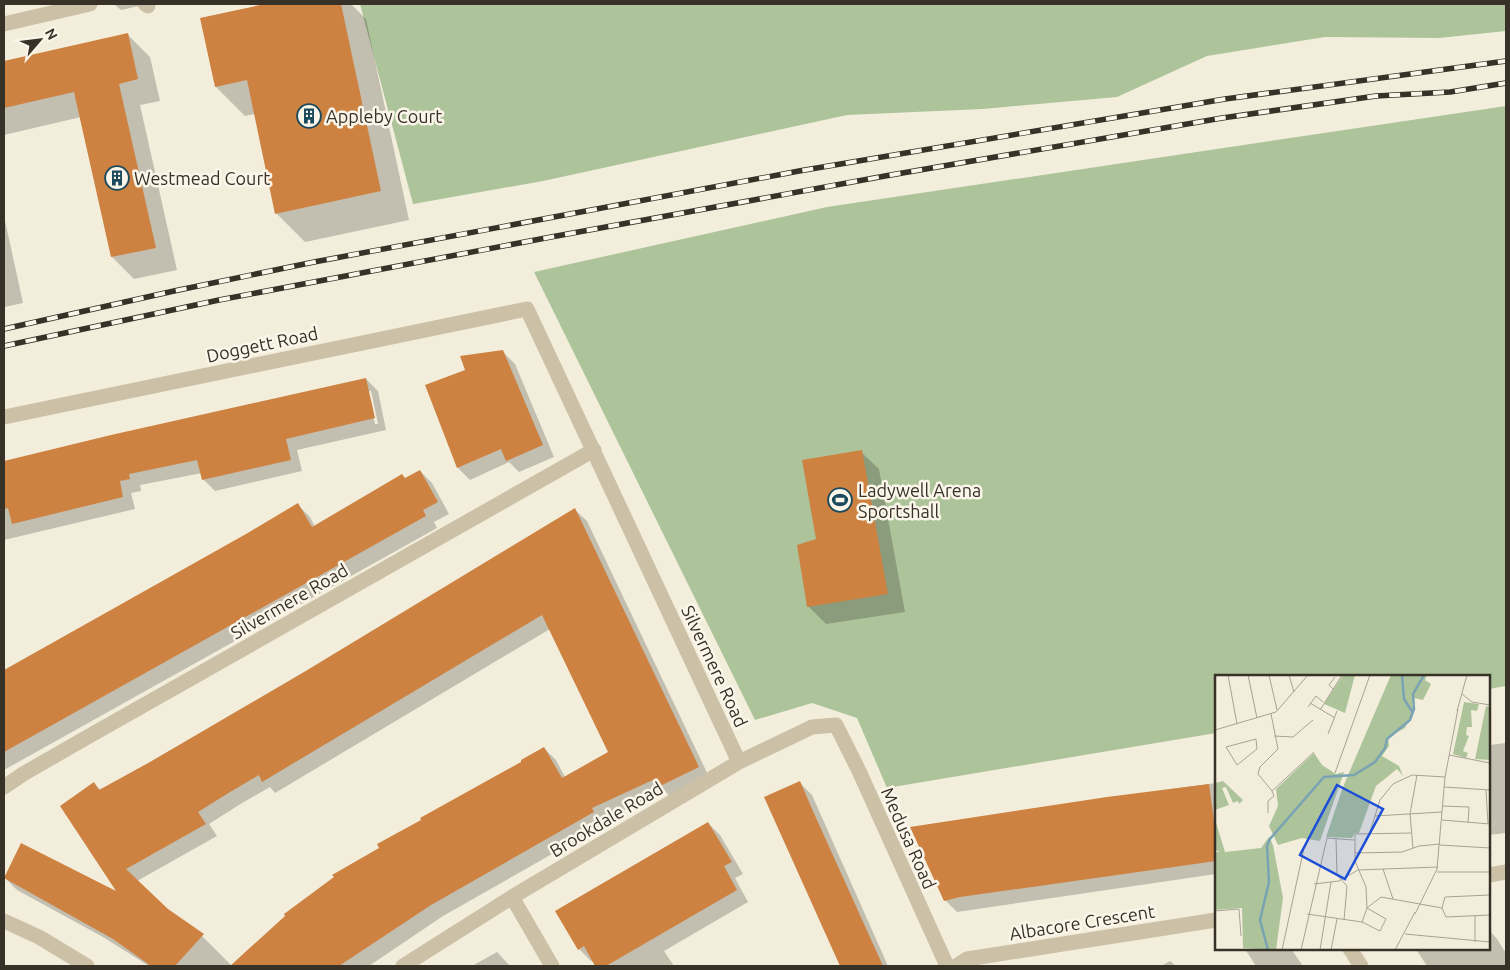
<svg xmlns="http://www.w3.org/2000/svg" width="1510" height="970" font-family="Ubuntu,sans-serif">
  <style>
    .green { fill: #adc49b }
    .shadow { fill: #0003; fill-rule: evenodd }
    .building { fill: #cd8241 }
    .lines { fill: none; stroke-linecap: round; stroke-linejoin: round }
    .street { stroke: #ccc0a7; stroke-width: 15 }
    .rail-casing { stroke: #383128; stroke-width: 5.5 }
    .rail { stroke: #fbf6e9; stroke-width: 4; stroke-dasharray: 11; stroke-linecap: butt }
    .labels { text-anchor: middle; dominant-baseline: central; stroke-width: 5; stroke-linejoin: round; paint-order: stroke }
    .poi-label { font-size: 18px; fill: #383128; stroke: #fbf6e9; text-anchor: start }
    .street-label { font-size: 18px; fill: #383128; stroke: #fbf6e9 }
    .inset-river { fill: none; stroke: #79a3b2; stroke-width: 2.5 }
    .inset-road { fill: none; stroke: #a8a294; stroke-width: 1 }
    .view { fill: #1d4ed8; fill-opacity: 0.15; stroke: #1d4ed8; stroke-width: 2.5 }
    .inset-edge { fill: none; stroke: #383128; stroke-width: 2.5 }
  </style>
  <rect width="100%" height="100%" fill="#f3eedc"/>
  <path class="green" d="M 360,4 L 1506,4 L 1506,31 L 1439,38 L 1325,37 L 1207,56 L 1117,97 L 983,109 L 847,115 L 543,181 L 413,204 Z
    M 1506,106 L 1506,686 L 1489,689 L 1489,676 L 1216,676 L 1216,733 L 887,788 L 857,718 L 812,703 L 755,720 L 534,272 L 827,207 Z"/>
  <path class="shadow" d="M 114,4 L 148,4 L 121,10 Z
    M 271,4 L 351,4 L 366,19 L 409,220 L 305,242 L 276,213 L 255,114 L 245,116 L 216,87 L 201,19 Z
    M 128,35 L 150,57 L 160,101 L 140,105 L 177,270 L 134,279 L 112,257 L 81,117 L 4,135 L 4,62 Z
    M 4,216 L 23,303 L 4,307 Z
    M 502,351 L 515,364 L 554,457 L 519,472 L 509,462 L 470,480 L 458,468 L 427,386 L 467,370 Z
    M 366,379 L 378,391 L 386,430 L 297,450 L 302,471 L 215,491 L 203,479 L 202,473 L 140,485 L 141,491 L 131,493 L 135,509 L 4,540 L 4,462 ZM 368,391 L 371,391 L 378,424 L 375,424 Z
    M 861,452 L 879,469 L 905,612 L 826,624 L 808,606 L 817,540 Z
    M 420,471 L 432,483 L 449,514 L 434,522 L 437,528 L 4,770 L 4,672 L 298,505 L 310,517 L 315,527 Z
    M 575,510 L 587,521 L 710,779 L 671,798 L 665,791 L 603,820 L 605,824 L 443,916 L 369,966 L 149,966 L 103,937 L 17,890 L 5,878 L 120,895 L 94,784 L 101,790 L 305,674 ZM 550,629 L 610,752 L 565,777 L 556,760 L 544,748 L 287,916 L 232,966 L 197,931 L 168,910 L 137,881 L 217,836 L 209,824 L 242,803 L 270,787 L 275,793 Z
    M 1506,743 L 1506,833 L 1489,835 L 1489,745 Z
    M 800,783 L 812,795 L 888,966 L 841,966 L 766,797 Z
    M 1216,783 L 1216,874 L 957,912 L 945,900 L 1107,798 Z
    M 708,823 L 720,835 L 743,874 L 735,878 L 748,902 L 664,951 L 674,966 L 597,966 L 593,960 L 591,961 L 579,949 Z
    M 1489,930 L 1497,939 L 1506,953 L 1506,966 L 1427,966 L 1416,949 L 1489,949 Z
    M 1245,949 L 1291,949 L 1303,966 L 1256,966 Z
    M 497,952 L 510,966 L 472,966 Z
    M 1170,961 L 1176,966 L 1161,966 Z"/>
  <path class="building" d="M 265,4 L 341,4 L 381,191 L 275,214 L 247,80 L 215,87 L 200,18 Z
    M 128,33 L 138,79 L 119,84 L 156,248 L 111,257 L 74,92 L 4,108 L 4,61 Z
    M 503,350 L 543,445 L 506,461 L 501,449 L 457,468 L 425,385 L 465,370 L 460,356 Z
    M 366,378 L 375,418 L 286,439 L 291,460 L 202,480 L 197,460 L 129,474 L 130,479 L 120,481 L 123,497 L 12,524 L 8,508 L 4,509 L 4,461 L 111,435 Z
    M 862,450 L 888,594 L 807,607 L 797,545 L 816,539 L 802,460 Z
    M 420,470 L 438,502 L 423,510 L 426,516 L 4,752 L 4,670 L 246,534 L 298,503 L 312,527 L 402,474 L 405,478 Z
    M 575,508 L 699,767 L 658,787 L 655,779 L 592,808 L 594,812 L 431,905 L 339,966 L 230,966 L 285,916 L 284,914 L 334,877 L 332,875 L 379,848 L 377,844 L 421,820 L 420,818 L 521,762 L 521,760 L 544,747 L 562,778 L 608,752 L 542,615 L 262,782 L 259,775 L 230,792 L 198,812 L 206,824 L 126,869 L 168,909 L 204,934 L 175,966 L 151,966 L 113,939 L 4,878 L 21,843 L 116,891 L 60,806 L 94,782 L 99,790 L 150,762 L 304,672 Z
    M 800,781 L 812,809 L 883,966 L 840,966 L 764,797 Z
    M 1209,784 L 1214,821 L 1216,821 L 1216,861 L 960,897 L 944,901 L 910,827 L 1107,797 Z
    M 708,822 L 732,862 L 724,866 L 737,890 L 606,966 L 595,966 L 584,946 L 578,950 L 555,911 Z"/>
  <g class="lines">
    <path class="street" d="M 145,4 L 148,6
      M 4,24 L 90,4
      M 4,417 L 527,309 L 739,762
      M 4,787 L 23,774 L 91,735 L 594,450
      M 1489,875 L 1506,872
      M 512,897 L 552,966
      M 4,921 L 39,937 L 87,966
      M 1350,949 L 1361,966
      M 403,966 L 512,897 L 739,762 L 812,727 L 836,725 L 859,771 L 947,966
      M 956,966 L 967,959 L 1216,920"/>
    <g class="rail-casing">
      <path id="rail" d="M 4,329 L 174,291 L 314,262 L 799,171 L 1225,99 L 1506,61
        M 4,346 L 219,300 L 551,237 L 885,176 L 1222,118 L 1376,96 L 1450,92 L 1506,83"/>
    </g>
    <use href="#rail" class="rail"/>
  </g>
  <defs>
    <g id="building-ring" transform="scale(1.25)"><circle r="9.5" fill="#fbf6e9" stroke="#1b4a5d" stroke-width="1.5"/><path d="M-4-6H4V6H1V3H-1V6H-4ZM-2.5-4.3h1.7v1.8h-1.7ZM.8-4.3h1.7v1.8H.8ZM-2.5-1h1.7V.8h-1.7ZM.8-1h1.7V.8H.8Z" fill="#1b4a5d"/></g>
    <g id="stadium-ring" transform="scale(1.25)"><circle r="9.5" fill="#fbf6e9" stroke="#1b4a5d" stroke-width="1.5"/><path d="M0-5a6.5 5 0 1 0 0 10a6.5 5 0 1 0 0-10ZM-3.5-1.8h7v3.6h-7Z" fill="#1b4a5d"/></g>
  </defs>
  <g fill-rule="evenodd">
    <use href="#building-ring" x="309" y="116"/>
    <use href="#building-ring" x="117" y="178"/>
    <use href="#stadium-ring" x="840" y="500"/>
  </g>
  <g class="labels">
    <g class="poi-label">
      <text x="326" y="116">Appleby Court</text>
      <text x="134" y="178">Westmead Court</text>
      <text x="858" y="490">Ladywell Arena<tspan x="858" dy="21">Sportshall</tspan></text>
    </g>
    <g class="street-label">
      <text transform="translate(262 344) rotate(-12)">Doggett Road</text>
      <text transform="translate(289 601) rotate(-30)">Silvermere Road</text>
      <text transform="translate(715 666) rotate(65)">Silvermere Road</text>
      <text transform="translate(606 819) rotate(-31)">Brookdale Road</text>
      <text transform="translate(909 838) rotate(66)">Medusa Road</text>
      <text transform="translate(1082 922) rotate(-9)">Albacore Crescent</text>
    </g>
  </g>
  <g transform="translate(1215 675)">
    <rect width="275" height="275" fill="#f3eedc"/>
    <path d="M 128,0 L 140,0 L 130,38 L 109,29 ZM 176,0 L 212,0 L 210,5 L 216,9 L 208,25 L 199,23 L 197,30 L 200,34 L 190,53 L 173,62 L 174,71 L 167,81 L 184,91 L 188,101 L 182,94 L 161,111 L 144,158 L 140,158 L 137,163 L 111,162 L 128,112 ZM 249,27 L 264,29 L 262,36 L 256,35 L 257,52 L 252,52 L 251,60 L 254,61 L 248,76 L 253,78 L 251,83 L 238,79 ZM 271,31 L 275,32 L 275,85 L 260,84 ZM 99,78 L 107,90 L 121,99 L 129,97 L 105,166 L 87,163 L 63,170 L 54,151 L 63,131 L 61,114 ZM 8,106 L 28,125 L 24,129 L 23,126 L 18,128 L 11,112 L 7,113 L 14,130 L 0,135 L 0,108 ZM 0,144 L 10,177 L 46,173 L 54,162 L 58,170 L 68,223 L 61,275 L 28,273 L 27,233 L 0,235 L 1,177 L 5,177 L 0,175 Z" fill="#adc49b"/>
    <path class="inset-river" d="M 187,0 L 189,24 L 198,38M 53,275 L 45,245 L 54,207 L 52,171 L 55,164 L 109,102 L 139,100 L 160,87 L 170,73 L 172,64 L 195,45 L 199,34 L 198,19 L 209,0"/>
    <path class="inset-road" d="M 13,0 L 22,49M 33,0 L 42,43M 54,0 L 62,35M 74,0 L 79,17M 118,14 L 114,10 L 120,2M 247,19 L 257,27 L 275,30M 95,28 L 120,43M 93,32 L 101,21 L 108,27M 105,35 L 127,0M 242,36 L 252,0M 56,39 L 63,74 L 45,92 L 43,99 L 57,116 L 99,77M 0,55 L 61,37 L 93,0M 113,59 L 122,36M 59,61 L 78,62 L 98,45M 41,64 L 42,74 L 22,90 L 11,72 ZM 234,80 L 275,88M 120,98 L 155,0M 229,112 L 275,115M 271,115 L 273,149M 228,131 L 254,132 L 253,148M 53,138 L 53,126 L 59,121 L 57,116M 160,141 L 227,137M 227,145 L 275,149M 154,160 L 165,125 L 178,109 L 197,100 L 230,102M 121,164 L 122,200 L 132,211 L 129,245M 225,170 L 275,173M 198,173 L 195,139 L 202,100M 140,178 L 187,177 L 204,171 L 225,169M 168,194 L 178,224M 222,197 L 275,197M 99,209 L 124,206 L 143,195 L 223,192M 152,233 L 166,222 L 227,233 L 231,242 L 275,240M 227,233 L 230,222 L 275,220M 0,236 L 24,234 L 26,261M 92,239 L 147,247 L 165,256 L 171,244 L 152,233M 200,239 L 222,194 L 230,102 L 243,34M 260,241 L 260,267M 147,247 L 152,233 L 151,212 L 140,186 L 140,159 L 196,158M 190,259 L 275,267M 67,275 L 89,173M 86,275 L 112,163 L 139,165M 105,275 L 116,207M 116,275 L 122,244M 180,275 L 200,237"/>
    <path class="view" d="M 122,110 L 168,134 L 130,204 L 85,180 Z"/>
    <rect width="275" height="275" class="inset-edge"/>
  </g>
  <rect width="1510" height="970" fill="none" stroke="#383128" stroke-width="10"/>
  <g transform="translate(40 40) rotate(62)" stroke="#fbf6e9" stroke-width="4" paint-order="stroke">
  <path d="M0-4L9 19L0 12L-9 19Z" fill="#383128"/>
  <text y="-8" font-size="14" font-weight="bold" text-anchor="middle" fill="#383128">N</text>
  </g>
</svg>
